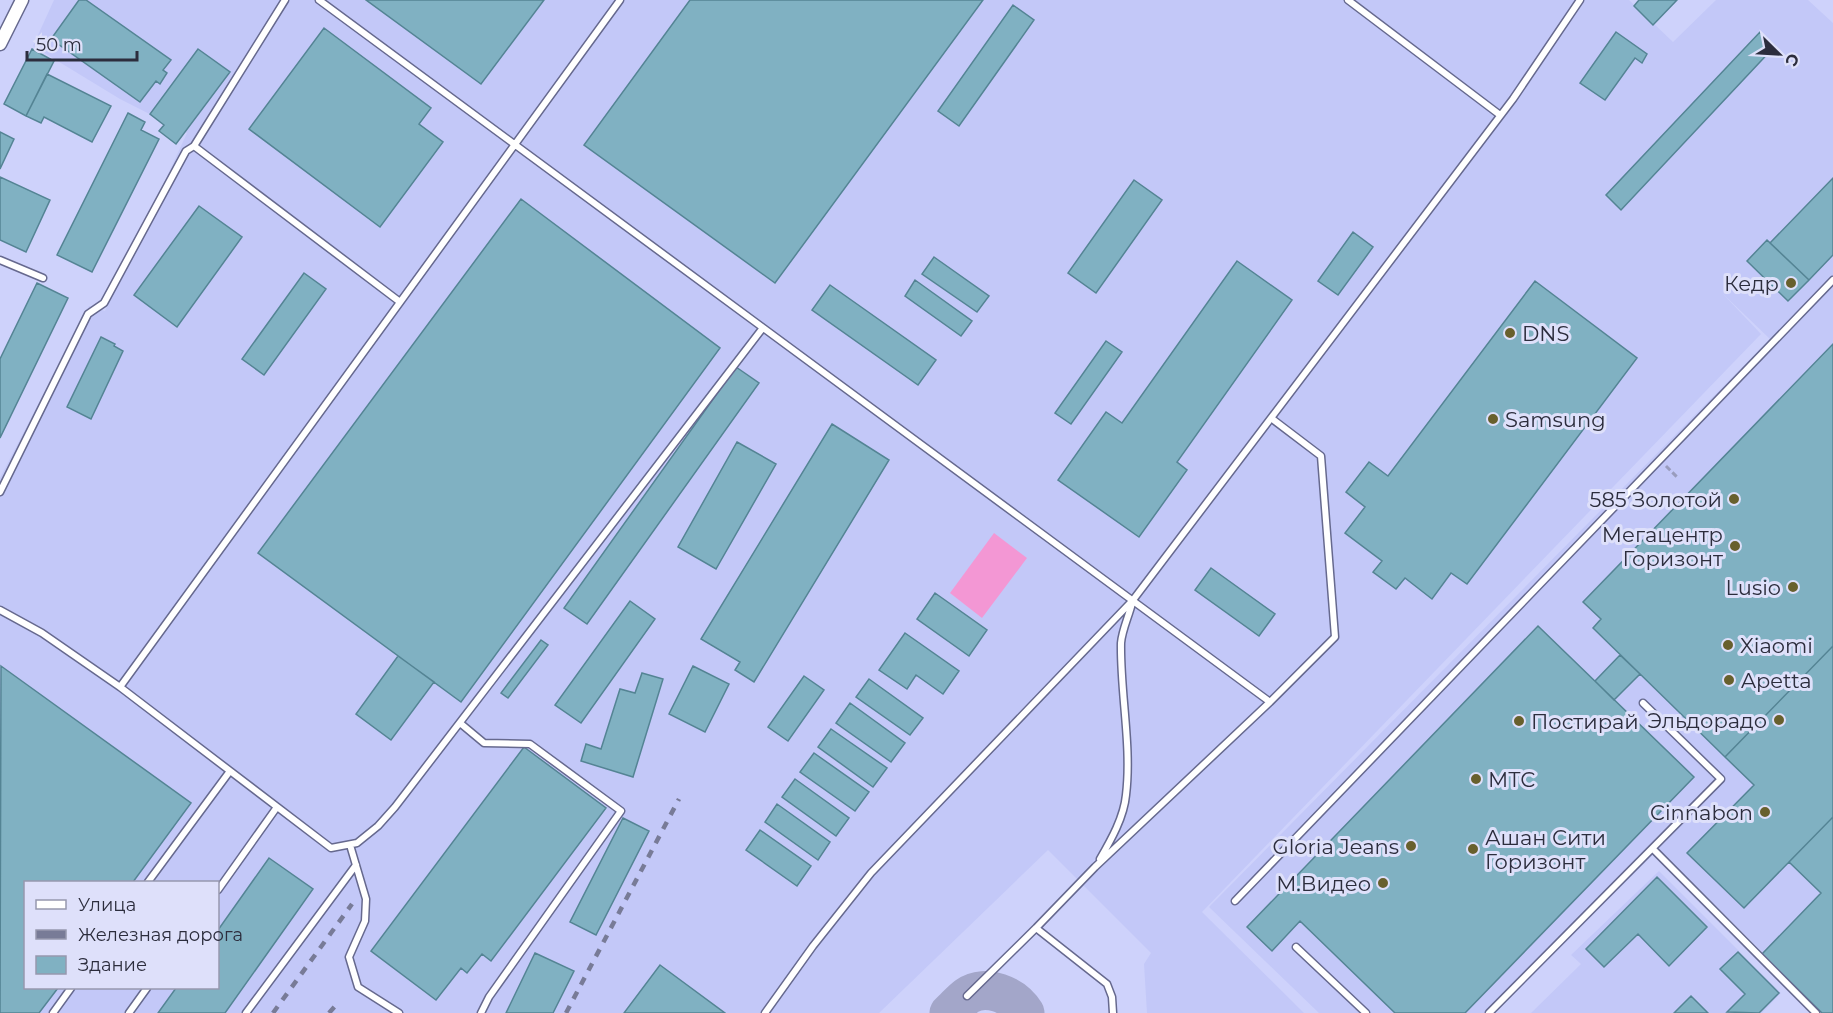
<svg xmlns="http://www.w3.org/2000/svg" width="1833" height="1013" font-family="Montserrat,sans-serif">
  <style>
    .built { fill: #c3c8f8; fill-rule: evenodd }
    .green { fill: #f397d4 }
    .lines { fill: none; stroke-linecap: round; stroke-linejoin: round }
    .taxiway { stroke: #a3a6c9; stroke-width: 39 }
    .building { fill: #80b1c2; stroke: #548494; stroke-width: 1.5 }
    .lane-casing { stroke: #66698e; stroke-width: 9 }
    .street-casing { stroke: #66698e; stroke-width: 15 }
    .path { stroke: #999cbd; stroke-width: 3; stroke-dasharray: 6 3; stroke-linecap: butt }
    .lane { stroke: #fff; stroke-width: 6 }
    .street { stroke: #fff; stroke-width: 12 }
    .rail { stroke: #787b97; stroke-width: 4.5; stroke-dasharray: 8 8; stroke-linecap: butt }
    .poi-dot { fill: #68602d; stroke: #dee0fa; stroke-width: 2 }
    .labels { text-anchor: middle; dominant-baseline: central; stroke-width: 6; stroke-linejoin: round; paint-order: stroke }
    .poi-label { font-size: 21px; fill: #2c2d3d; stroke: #dee0fa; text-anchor: end }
  </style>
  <rect width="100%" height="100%" fill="#ced2fb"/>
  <path class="built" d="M 54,0 L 1629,0 L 1673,42 L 1716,0 L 1808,0 L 1833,23 L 1833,1013 L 1824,1013 L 1659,849 L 1494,1013 L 1319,1013 L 1209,907 L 1770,339 L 1722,293 L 1761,334 L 1202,912 L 1304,1013 L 1147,1013 L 1144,964 L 1151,953 L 1048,850 L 879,1013 L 0,1013 L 0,478 L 89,306 L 105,311 L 187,133 L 120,99 L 33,46 ZM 26,882 L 218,882 L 218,988 L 26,988 Z
    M 1659,871 L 1781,993 L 1762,1013 L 1531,1013 L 1581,964 L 1571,955 Z"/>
  <path class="green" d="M 994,533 L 1027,558 L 982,618 L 950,593 Z"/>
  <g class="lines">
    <path class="taxiway" d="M 949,1013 C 955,1008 960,1001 967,996 C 986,983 1014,995 1025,1013"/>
  </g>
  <path class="building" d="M 79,0 L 86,0 L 171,60 L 163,70 L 167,73 L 160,84 L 156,81 L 140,102 L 51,39 Z
    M 366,0 L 544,0 L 481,84 Z
    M 690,0 L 983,0 L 775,283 L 584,145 Z
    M 1639,0 L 1677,0 L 1653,25 L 1634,6 Z
    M 1013,5 L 1034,20 L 959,126 L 938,111 Z
    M 324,28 L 431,108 L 419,124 L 443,142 L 380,227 L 249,129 Z
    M 1616,32 L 1647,54 L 1642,63 L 1635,58 L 1605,100 L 1580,83 Z
    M 1760,32 L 1775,46 L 1621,210 L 1606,195 Z
    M 32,49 L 54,61 L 26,116 L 4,104 Z
    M 198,49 L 230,72 L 176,144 L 159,131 L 164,125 L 150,114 Z
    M 47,74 L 111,106 L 92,142 L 44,117 L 41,123 L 26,116 Z
    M 128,113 L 145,122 L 141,130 L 159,139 L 92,272 L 57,255 Z
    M 0,132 L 14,139 L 0,169 Z
    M 0,177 L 50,200 L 26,252 L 0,240 Z
    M 1833,178 L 1833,255 L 1809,280 L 1770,243 Z
    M 1134,180 L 1162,200 L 1096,293 L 1068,273 Z
    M 521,199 L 720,348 L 461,702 L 258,553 Z
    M 199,206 L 242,237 L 177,327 L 134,295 Z
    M 1353,232 L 1373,247 L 1338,295 L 1318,281 Z
    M 1767,240 L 1809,280 L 1788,301 L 1747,261 Z
    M 934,257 L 989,296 L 977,312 L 922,274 Z
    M 1237,261 L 1292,300 L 1177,462 L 1187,470 L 1139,537 L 1058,480 L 1106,412 L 1122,423 Z
    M 304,273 L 326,289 L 264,375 L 242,359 Z
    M 915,280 L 972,321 L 961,336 L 905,296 Z
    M 1535,281 L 1637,358 L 1467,584 L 1451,573 L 1432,599 L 1405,578 L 1396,589 L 1373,572 L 1382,561 L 1345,533 L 1365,507 L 1346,492 L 1369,462 L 1388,476 Z
    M 37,283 L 68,298 L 0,438 L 0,359 Z
    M 830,285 L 936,360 L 918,385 L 812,310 Z
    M 101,337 L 115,344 L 114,346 L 123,351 L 91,419 L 67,407 Z
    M 1106,341 L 1122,352 L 1071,424 L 1055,413 Z
    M 1833,344 L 1833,646 L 1725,757 L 1593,628 L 1601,619 L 1583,602 Z
    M 736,367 L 759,383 L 587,624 L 564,608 Z
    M 832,424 L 889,460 L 754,682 L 735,670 L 740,662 L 701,639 Z
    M 737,442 L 776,464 L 716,569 L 678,547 Z
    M 1211,568 L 1275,614 L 1259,636 L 1195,590 Z
    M 935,593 L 987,630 L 969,656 L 917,619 Z
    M 630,601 L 655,619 L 581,723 L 555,705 Z
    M 1538,626 L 1694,777 L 1465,1013 L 1395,1013 L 1300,921 L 1272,951 L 1247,927 Z
    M 905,633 L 959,671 L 943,694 L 916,675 L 907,689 L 879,670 Z
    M 541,640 L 548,645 L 508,698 L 501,693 Z
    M 1833,646 L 1833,817 L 1744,908 L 1687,853 L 1754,785 L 1725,757 Z
    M 1620,655 L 1640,674 L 1614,700 L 1595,681 Z
    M 398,656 L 434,682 L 391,740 L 356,714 Z
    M 1,666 L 191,803 L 133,882 L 26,882 L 26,988 L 58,988 L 39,1013 L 0,1013 Z
    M 693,666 L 729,684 L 705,732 L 669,714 Z
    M 642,673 L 663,679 L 633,777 L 581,761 L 586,744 L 601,749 L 620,689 L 635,693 Z
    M 804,676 L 824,690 L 788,741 L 768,727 Z
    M 869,679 L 923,718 L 910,735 L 856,697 Z
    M 850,703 L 905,743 L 891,762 L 836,723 Z
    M 831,729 L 887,768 L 873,787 L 818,747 Z
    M 524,747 L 606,808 L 491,961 L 482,954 L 467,973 L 461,968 L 436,1000 L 371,951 Z
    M 814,753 L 869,792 L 855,811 L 800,772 Z
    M 795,779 L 849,818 L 836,836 L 782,797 Z
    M 777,804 L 830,842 L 818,860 L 765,822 Z
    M 1833,817 L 1833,1013 L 1822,1013 L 1762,954 L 1821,893 L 1789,862 Z
    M 623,818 L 649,831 L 596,935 L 570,922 Z
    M 760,830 L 811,866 L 797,886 L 746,850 Z
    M 269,858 L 313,889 L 225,1013 L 158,1013 L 176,988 L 218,988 L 218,930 Z
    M 1657,877 L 1707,927 L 1669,966 L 1638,934 L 1604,967 L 1586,949 Z
    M 1738,952 L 1779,993 L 1759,1013 L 1727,1012 L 1745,994 L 1720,969 Z
    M 535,953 L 574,971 L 553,1013 L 506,1013 Z
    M 660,965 L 725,1013 L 624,1013 Z
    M 1691,996 L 1708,1013 L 1674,1013 Z"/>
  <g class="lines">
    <g class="lane-casing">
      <path id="lane" d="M 319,0 L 1270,702
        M 1348,0 L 1500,115
        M 194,146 L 285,0
        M 0,260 L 43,278
        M 0,492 L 88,314 L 104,303 L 186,151 L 194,146 L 400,302
        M 0,610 L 42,633 L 120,687 L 331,848 L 357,843 L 378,826 L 395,807 L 762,329
        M 120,687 L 620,0
        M 460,723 L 484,743 L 530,744 L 621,811 L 489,997 L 481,1013
        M 350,845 L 366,899 L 365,921 L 349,957 L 358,987 L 399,1013
        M 1653,849 L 1816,1013
        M 1100,859 C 1111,840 1124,817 1126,795 C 1132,746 1120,692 1121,643 C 1122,630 1129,616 1132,603
        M 148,882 L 230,771
        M 218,890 L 277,807
        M 1235,901 L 1833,280
        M 1036,928 L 1107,984 L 1112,997 L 1113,1013
        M 1296,947 L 1366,1013
        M 967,996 L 1036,928 L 1095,867 L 1270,702 L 1335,637 L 1321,456 L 1271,418
        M 53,1013 L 71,988
        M 129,1013 L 147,988
        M 246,1013 L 356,865
        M 765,1013 L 813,946 L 871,873 L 1133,600 L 1513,99 L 1580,0
        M 1489,1013 L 1721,779 L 1643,703"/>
    </g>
    <g class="street-casing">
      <path id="street" d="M 0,44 L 22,0"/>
    </g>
    <path class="path" d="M 1666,466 L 1677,477"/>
    <use href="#lane" class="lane"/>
    <use href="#street" class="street"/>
    <path class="rail" d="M 273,1013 L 352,904
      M 329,1013 L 337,1004
      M 566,1013 L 679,799"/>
  </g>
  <g class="poi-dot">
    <circle cx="1791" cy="283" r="6"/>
    <circle cx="1510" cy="333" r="6"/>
    <circle cx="1493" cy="419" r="6"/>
    <circle cx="1734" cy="499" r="6"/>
    <circle cx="1735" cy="546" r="6"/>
    <circle cx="1793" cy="587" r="6"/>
    <circle cx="1728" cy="645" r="6"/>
    <circle cx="1729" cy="680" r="6"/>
    <circle cx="1779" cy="720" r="6"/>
    <circle cx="1519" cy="721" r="6"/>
    <circle cx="1476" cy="779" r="6"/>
    <circle cx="1765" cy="812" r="6"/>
    <circle cx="1411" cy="846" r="6"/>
    <circle cx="1473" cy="849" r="6"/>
    <circle cx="1383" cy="883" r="6"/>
  </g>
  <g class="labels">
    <g class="poi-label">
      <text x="1779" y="283">Кедр</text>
      <text x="1522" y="333" text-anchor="start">DNS</text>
      <text x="1505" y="419" text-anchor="start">Samsung</text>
      <text x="1722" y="499">585 Золотой</text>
      <text x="1723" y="534">Мегацентр<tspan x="1723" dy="24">Горизонт</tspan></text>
      <text x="1781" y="587">Lusio</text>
      <text x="1740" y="645" text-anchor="start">Xiaomi</text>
      <text x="1741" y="680" text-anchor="start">Apetta</text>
      <text x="1767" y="720">Эльдорадо</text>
      <text x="1531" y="721" text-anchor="start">Постирай</text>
      <text x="1488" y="779" text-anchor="start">МТС</text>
      <text x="1753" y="812">Cinnabon</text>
      <text x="1485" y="837" text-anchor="start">Ашан Сити<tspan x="1485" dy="24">Горизонт</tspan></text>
      <text x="1399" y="846">Gloria Jeans</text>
      <text x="1371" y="883">М.Видео</text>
    </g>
  </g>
  <rect x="24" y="881" width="195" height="108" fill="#dee0fa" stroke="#9798ae" stroke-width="1.5"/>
  <rect x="36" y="900" width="30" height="9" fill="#ffffff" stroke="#9798ae" stroke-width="1.5"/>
  <text x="78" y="911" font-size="18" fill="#2c2d3d">Улица</text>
  <rect x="36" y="930" width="30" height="9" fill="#787b97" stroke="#9798ae" stroke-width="1.5"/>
  <text x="78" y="941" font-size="18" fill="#2c2d3d">Железная дорога</text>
  <rect x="36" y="956" width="30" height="18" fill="#80b1c2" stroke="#9798ae" stroke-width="1.5"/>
  <text x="78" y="971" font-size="18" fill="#2c2d3d">Здание</text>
  <g transform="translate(1779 54) rotate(114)" stroke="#dee0fa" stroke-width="4.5" paint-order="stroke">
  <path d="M0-4.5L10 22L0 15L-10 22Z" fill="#2c2d3d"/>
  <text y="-9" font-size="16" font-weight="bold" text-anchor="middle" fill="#2c2d3d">С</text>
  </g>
  <path d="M27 51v9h110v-9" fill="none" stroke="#2c2d3d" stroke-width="3"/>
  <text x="36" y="51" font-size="18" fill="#2c2d3d" stroke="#dee0fa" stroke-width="4.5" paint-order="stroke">50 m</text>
</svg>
